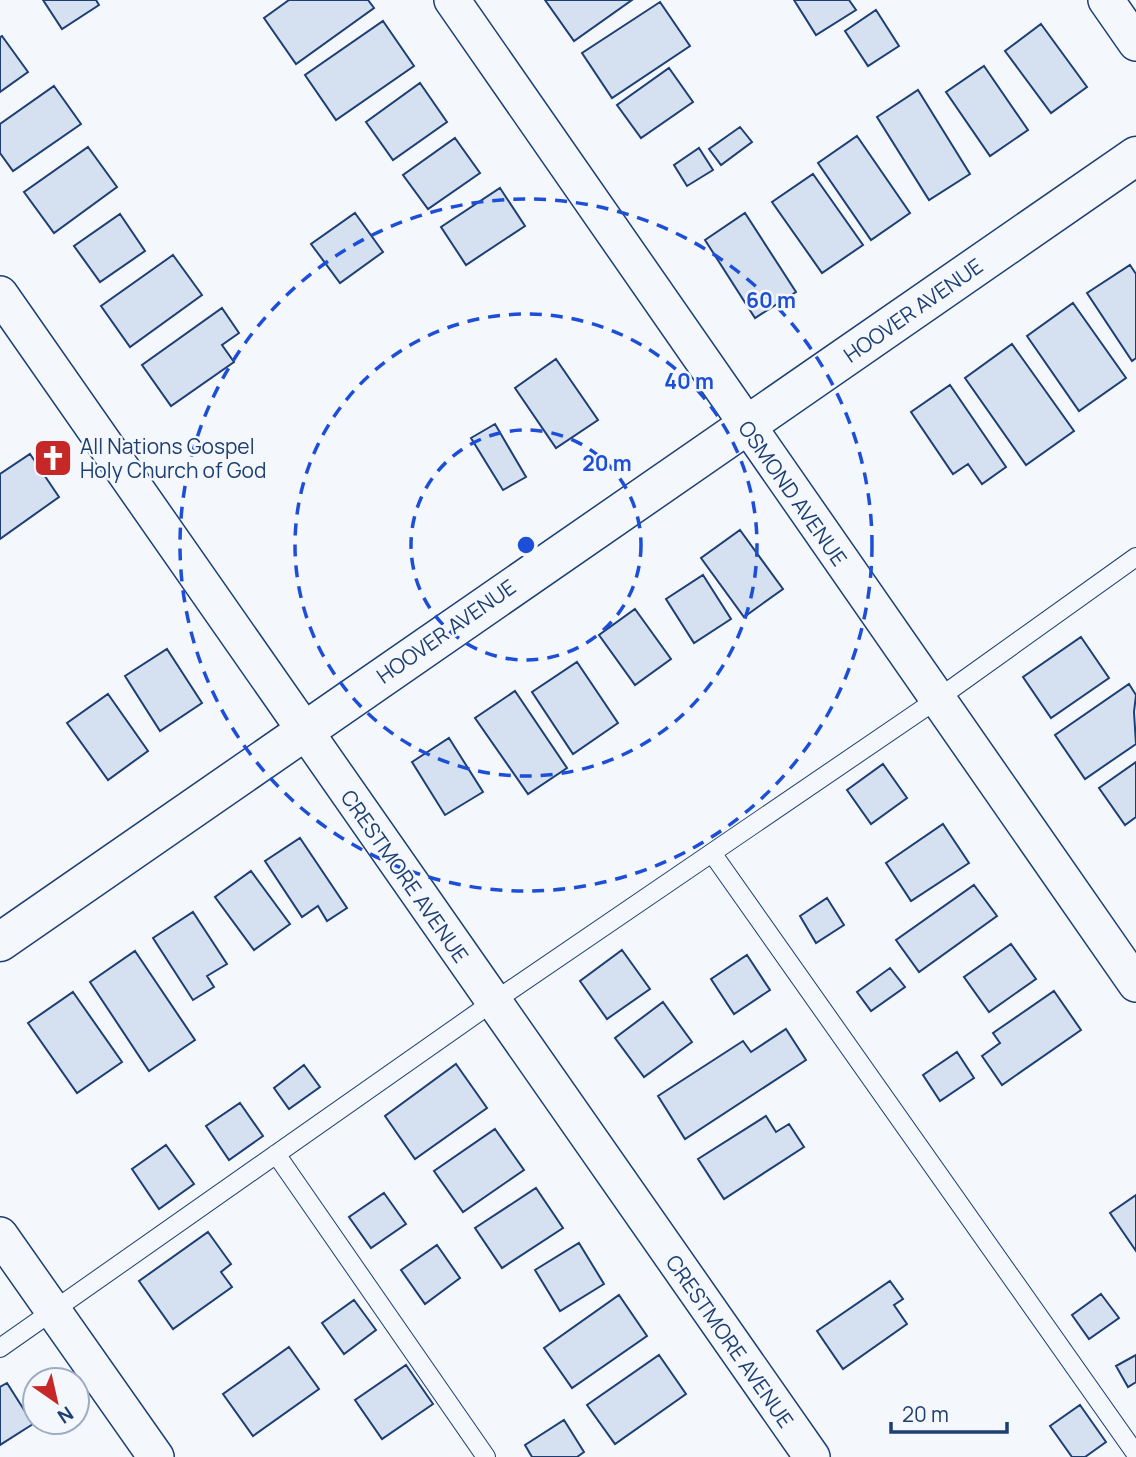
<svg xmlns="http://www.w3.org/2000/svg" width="1136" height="1457" font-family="Manrope,sans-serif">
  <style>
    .building { fill: #d5e0f0; stroke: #1d3f73; stroke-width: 2 }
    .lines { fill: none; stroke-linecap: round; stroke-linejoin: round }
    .service-casing { stroke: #1d3f73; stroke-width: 20 }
    .minor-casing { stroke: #1d3f73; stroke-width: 38 }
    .tertiary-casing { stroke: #1d3f73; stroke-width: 41 }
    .service { stroke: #f4f7fb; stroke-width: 18 }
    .minor { stroke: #f4f7fb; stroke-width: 35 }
    .tertiary { stroke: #f4f7fb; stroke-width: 38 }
    .ring { fill: none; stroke: #1d4ed8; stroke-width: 3.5; stroke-dasharray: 12 9 }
    .labels { text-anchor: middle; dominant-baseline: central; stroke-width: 5; stroke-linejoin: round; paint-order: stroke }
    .street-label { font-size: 21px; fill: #1d3f73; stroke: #f4f7fb }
    .poi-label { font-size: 21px; fill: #1d3f73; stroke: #f4f7fb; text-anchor: start }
    .centre { fill: #1d4ed8; stroke: #f4f7fb; stroke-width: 3.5 }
    .ring-label { font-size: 21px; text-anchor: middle; font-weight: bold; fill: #1d4ed8; stroke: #f4f7fb; stroke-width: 5; stroke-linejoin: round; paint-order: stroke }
  </style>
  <rect width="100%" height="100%" fill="#f4f7fb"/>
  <path class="building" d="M 43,0 L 96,0 L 99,5 L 62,29 Z
    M 289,0 L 368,0 L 374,8 L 296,64 L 264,18 Z
    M 545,0 L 632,0 L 574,41 Z
    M 794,0 L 849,0 L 856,10 L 816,35 Z
    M 660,2 L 690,46 L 612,98 L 582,53 Z
    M 876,10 L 899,46 L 868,66 L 845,31 Z
    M 383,21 L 414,66 L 336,120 L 305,75 Z
    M 1041,24 L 1087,87 L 1051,113 L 1005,51 Z
    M 2,36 L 28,72 L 0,92 L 0,37 Z
    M 984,66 L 1028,130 L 990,156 L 946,92 Z
    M 669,68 L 693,102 L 641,138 L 617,105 Z
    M 420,83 L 447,122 L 393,160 L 366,122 Z
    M 54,86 L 81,124 L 13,171 L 0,153 L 0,124 Z
    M 918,90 L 970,174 L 929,200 L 877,117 Z
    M 740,127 L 752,142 L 721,165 L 709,149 Z
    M 857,136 L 910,213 L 871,240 L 818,163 Z
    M 455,138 L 480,173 L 428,209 L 403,175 Z
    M 88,147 L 117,187 L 54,233 L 24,192 Z
    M 699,148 L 713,170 L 687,186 L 674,165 Z
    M 813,174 L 863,245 L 822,273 L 772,202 Z
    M 500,188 L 525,226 L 466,265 L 441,227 Z
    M 355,213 L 383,252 L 340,283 L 311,244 Z
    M 745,213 L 796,292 L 755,318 L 705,240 Z
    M 120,214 L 145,251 L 100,282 L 74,246 Z
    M 173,255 L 202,295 L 130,347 L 101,306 Z
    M 1130,265 L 1136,274 L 1136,358 L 1132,361 L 1087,293 Z
    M 1073,303 L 1126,378 L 1079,411 L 1027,336 Z
    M 222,308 L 239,333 L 222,345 L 234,362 L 171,406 L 142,365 Z
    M 1012,344 L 1074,431 L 1026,465 L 965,378 Z
    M 556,359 L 598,420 L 556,448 L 515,388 Z
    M 950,385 L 1006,467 L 982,484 L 968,464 L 953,474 L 911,412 Z
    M 495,424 L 526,477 L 503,490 L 471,438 Z
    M 30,454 L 59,497 L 0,539 L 0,474 Z
    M 740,530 L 783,589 L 744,617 L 701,558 Z
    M 703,575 L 731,619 L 694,643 L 666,599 Z
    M 635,609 L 671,659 L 635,685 L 599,635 Z
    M 1081,637 L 1109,678 L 1051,718 L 1023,677 Z
    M 167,649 L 202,703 L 160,731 L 125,676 Z
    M 577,662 L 618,723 L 573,754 L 532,692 Z
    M 1129,684 L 1136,695 L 1134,712 L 1136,744 L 1085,779 L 1055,735 Z
    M 515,691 L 567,768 L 528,794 L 475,718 Z
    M 108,694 L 148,751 L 108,780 L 67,723 Z
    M 449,738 L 483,792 L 445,815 L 412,762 Z
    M 1136,762 L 1136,817 L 1125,825 L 1099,788 Z
    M 883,764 L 907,798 L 871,824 L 847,790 Z
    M 943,824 L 969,863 L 911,901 L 886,863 Z
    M 300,838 L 347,908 L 327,921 L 318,906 L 302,917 L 265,861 Z
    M 251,871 L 290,924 L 254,950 L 215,897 Z
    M 974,885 L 997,916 L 919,972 L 896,940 Z
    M 827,898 L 844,925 L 816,943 L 800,916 Z
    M 193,912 L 227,964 L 207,976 L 214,987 L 193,1000 L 153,938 Z
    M 1011,944 L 1036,979 L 989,1012 L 964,977 Z
    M 622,950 L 650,989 L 607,1019 L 580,981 Z
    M 135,951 L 195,1040 L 149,1071 L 90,982 Z
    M 747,955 L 770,990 L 734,1014 L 711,979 Z
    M 890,968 L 905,987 L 871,1011 L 857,992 Z
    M 1054,991 L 1081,1030 L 1002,1085 L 982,1056 L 1000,1043 L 993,1033 Z
    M 73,992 L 122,1062 L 77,1093 L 28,1023 Z
    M 663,1002 L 692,1042 L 644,1077 L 615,1038 Z
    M 786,1029 L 806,1060 L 685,1139 L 658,1096 L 743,1041 L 751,1052 Z
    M 957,1052 L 974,1078 L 940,1101 L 923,1075 Z
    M 456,1064 L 487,1108 L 415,1159 L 385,1116 Z
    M 304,1065 L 320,1087 L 289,1109 L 274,1088 Z
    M 240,1103 L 263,1136 L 229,1160 L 206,1126 Z
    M 766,1116 L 776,1132 L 789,1124 L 804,1147 L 724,1199 L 698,1159 Z
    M 495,1129 L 524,1170 L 463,1212 L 434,1171 Z
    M 166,1145 L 194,1184 L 159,1209 L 132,1169 Z
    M 536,1188 L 563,1228 L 502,1268 L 475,1228 Z
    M 384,1193 L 406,1224 L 371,1248 L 349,1217 Z
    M 1136,1195 L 1136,1251 L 1110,1213 Z
    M 208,1232 L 231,1264 L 221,1272 L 232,1287 L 173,1329 L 139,1281 Z
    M 579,1243 L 604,1284 L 560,1311 L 535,1270 Z
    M 437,1245 L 460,1278 L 425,1304 L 401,1270 Z
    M 890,1281 L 903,1299 L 894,1305 L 907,1324 L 843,1369 L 817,1331 Z
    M 1101,1294 L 1119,1318 L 1089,1339 L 1072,1315 Z
    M 619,1295 L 647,1336 L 572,1388 L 544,1348 Z
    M 354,1300 L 376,1330 L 344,1354 L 322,1323 Z
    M 289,1347 L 319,1389 L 253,1436 L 223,1394 Z
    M 659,1355 L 686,1394 L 615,1444 L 587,1405 Z
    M 1136,1355 L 1136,1382 L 1128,1387 L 1116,1366 Z
    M 406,1365 L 433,1404 L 382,1439 L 355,1400 Z
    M 7,1383 L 33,1424 L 0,1445 L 0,1387 Z
    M 1080,1405 L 1106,1442 L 1085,1457 L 1072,1457 L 1050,1426 Z
    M 564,1420 L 584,1452 L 577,1457 L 532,1457 L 525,1445 Z"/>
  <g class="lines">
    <g class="service-casing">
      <path id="service" d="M 712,853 L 1136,1454
        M 276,1154 L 486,1457
        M 0,1348 L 493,1002 L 936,700 L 1136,557"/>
    </g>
    <g class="minor-casing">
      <path id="minor" d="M 452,0 L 1136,984
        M 1106,0 L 1136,43
        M 0,294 L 812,1457
        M 0,1235 L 156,1457"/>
    </g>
    <g class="tertiary-casing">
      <path id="tertiary" d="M 0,942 L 1136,156"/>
    </g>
    <use href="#service" class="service"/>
    <use href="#minor" class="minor"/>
    <use href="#tertiary" class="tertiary"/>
  </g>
  <g class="ring">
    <circle cx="526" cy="545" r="115"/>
    <circle cx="526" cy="545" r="231"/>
    <circle cx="526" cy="545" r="346"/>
  </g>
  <defs>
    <g id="church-square" transform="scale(2.0125)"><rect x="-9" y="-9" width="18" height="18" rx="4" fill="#c62828" stroke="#f4f7fb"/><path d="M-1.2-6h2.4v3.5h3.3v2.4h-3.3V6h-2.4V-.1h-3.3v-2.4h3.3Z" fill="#fff"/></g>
  </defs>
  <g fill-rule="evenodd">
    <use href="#church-square" x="53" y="458"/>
  </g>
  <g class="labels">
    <g class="street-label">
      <text transform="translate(913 310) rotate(-35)">HOOVER AVENUE</text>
      <text transform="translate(793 493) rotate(55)">OSMOND AVENUE</text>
      <text transform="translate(446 631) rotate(-35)">HOOVER AVENUE</text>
      <text transform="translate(405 876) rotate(55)">CRESTMORE AVENUE</text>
      <text transform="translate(730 1341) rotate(55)">CRESTMORE AVENUE</text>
    </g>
    <g class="poi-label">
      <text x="80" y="446">All Nations Gospel<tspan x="80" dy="24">Holy Church of God</tspan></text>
    </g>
  </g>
  <circle cx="526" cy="545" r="10" class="centre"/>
  <g class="ring-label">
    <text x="771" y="308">60 m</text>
    <text x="689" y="389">40 m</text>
    <text x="607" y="471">20 m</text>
  </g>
  <g transform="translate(56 1401) rotate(146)"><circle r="33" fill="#f4f7fb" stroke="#9eadc5" stroke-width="2"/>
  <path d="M0-5L12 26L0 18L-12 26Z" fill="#c62828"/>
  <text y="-10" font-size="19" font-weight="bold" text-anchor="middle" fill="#1d3f73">N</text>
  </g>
  <path d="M891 1422v10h116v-10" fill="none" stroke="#1d3f73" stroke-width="3.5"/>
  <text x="902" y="1422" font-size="21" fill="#1d3f73" stroke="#f4f7fb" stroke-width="5" paint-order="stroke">20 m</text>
</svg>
